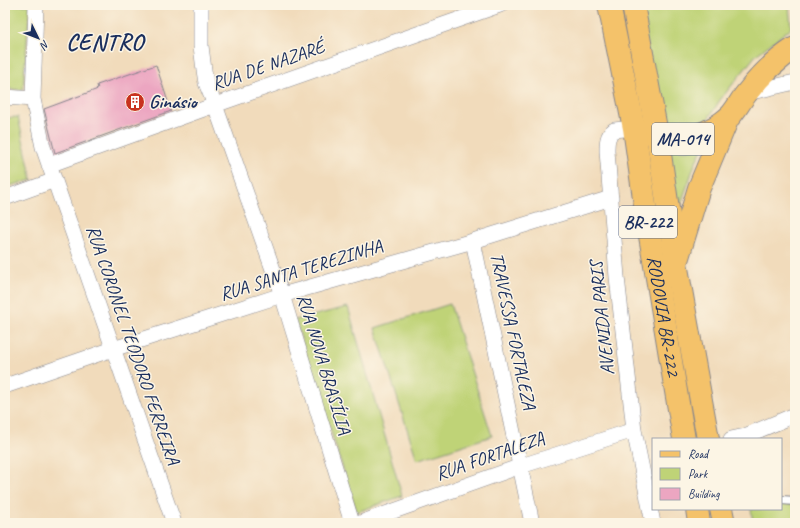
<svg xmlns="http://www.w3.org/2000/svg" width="800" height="528" font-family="Caveat,sans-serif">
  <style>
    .green { fill: #bfd377; stroke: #6d816a }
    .building { fill: #eca6c1 }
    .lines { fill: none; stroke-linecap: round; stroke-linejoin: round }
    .lane-casing { stroke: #86858c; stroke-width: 10 }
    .street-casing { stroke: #86858c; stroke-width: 16 }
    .primary-casing { stroke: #86858c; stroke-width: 24 }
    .highway-casing { stroke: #86858c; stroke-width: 24 }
    .lane { stroke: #fff; stroke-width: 8 }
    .street { stroke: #fff; stroke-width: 15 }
    .primary { stroke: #f4c26a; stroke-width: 22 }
    .highway { stroke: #f4c26a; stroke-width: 22 }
    .labels { text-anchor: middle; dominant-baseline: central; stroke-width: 3; stroke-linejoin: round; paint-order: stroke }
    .shield { fill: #fcf5e5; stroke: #5e6a86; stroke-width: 1 }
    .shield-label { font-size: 18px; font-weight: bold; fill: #1b2f5e }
    .street-label { font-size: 19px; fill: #1b2f5e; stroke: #fcf5e5 }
    .poi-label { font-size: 19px; font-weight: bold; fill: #1b2f5e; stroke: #fcf5e5; text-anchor: start }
    .district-label { font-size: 23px; font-weight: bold; letter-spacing: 1px; fill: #1b2f5e; stroke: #fcf5e5 }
  </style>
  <rect width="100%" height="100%" fill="#fcf5e5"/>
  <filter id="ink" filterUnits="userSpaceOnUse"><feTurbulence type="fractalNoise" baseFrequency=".025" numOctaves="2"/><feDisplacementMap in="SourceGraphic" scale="8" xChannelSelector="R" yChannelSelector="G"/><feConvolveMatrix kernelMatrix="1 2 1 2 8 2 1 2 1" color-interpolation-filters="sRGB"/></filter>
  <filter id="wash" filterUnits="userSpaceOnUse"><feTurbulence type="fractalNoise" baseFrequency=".012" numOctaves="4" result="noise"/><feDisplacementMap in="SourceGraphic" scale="16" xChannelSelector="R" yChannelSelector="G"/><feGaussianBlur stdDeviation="0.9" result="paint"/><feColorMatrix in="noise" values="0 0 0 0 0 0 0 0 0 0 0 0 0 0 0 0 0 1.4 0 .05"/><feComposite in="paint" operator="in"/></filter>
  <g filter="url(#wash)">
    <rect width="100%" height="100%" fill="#f1dbbb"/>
    <path class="green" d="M 5,5 L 30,5 L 23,90 L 5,89 Z
      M 638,5 L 789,5 L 791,28 L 756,55 L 720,100 L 706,122 L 680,132 L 670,126 L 658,107 Z
      M 18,117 L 32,180 L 5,187 L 5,118 Z
      M 660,141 C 680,153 683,152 704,146 L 696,161 L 677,215 Z
      M 450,304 L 492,436 L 417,460 L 375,328 Z
      M 348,307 L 402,496 L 357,512 L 295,320 Z
      M 781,503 L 795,505 L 795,523 L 753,523 L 751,509 L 781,509 Z"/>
    <g id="blocks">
      <path class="building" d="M 156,65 L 171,111 L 55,153 L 44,109 L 98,89 L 97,85 Z"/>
    </g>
  </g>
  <g filter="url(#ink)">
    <use href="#blocks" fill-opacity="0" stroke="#86858c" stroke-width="1"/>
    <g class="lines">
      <g class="lane-casing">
        <path id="lane" d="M 781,500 L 795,501"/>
      </g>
      <g class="street-casing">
        <path id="street" d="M 36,5 L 33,99 L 43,147 L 174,523
          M 201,5 L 201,46 L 204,70 L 206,83 L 215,105 L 282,295 L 352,523
          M 747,93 L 795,82
          M 5,97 L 33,99
          M 634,128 L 614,130 C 607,135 607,143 607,151 L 617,277 L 634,430 L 653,523
          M 49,165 L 215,105 L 500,5
          M 5,198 L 55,180
          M 473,241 L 532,523
          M 5,386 L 113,349 L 282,295 L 473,241 L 611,198
          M 731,439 L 745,436 L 795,415
          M 360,523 L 521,466 L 634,430"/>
      </g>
      <g class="primary-casing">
        <path id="primary" d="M 639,130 C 649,132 665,138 675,139 C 691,141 715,129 728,118 C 735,112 740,101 746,94 C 760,76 776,60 795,48"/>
      </g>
      <g class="highway-casing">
        <g id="highway">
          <path id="s1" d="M 609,5 L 634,128 L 646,212 L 684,439"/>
          <path d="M 633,5 L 657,134 L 676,263 L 708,439"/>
          <path d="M 678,257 L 699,188 L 728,118"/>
          <path d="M 697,509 L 699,523"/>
          <path d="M 721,509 L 724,523"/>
        </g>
      </g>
      <use href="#lane" class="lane"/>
      <use href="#street" class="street"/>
      <use href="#primary" class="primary"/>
      <use href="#highway" class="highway"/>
    </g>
  </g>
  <defs>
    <g id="building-disc" transform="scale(1)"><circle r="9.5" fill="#c8321e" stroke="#fcf5e5"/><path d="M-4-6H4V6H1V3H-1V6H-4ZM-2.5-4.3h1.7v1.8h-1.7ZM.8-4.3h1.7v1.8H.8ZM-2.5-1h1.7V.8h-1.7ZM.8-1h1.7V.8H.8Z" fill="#fff"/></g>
  </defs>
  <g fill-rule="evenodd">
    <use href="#building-disc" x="135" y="102"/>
  </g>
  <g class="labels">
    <g class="shield">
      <rect x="652" y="123" width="62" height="32" rx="3"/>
      <rect x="619" y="206" width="58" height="32" rx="3"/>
    </g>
    <g class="shield-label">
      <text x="683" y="139">MA-014</text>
      <text x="648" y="222">BR-222</text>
    </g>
    <g class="street-label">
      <text transform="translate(268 65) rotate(-19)">RUA DE NAZARÉ</text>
      <text transform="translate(301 270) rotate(-17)">RUA SANTA TEREZINHA</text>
      <text stroke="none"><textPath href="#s1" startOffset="316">RODOVIA BR-222</textPath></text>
      <text transform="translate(602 318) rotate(-96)">AVENIDA PARIS</text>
      <text transform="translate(513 331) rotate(78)">TRAVESSA FORTALEZA</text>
      <text transform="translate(133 345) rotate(71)">RUA CORONEL TEODORO FERREIRA</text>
      <text transform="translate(324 364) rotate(73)">RUA NOVA BRASÍLIA</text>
      <text transform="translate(490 456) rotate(-19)">RUA FORTALEZA</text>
    </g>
    <g class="poi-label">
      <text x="149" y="102">Ginásio</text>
    </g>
    <g class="district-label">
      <text x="105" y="42">CENTRO</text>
    </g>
  </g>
  <rect width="800" height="528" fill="none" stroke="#fcf5e5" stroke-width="20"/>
  <rect x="652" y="438" width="130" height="72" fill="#fcf5e5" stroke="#a2a6af"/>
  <rect x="660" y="451" width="20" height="6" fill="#f4c26a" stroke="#a2a6af"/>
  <text x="688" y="458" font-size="12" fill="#1b2f5e">Road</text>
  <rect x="660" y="468" width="20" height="12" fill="#bfd377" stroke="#a2a6af"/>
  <text x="688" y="478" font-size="12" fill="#1b2f5e">Park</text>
  <rect x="660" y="488" width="20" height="12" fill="#eca6c1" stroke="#a2a6af"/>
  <text x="688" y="498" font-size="12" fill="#1b2f5e">Building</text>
  <g transform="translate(38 38) rotate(133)" stroke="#fcf5e5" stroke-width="3" paint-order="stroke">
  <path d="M0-3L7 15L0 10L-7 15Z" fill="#1b2f5e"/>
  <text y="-6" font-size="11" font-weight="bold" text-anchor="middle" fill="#1b2f5e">N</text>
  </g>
</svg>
